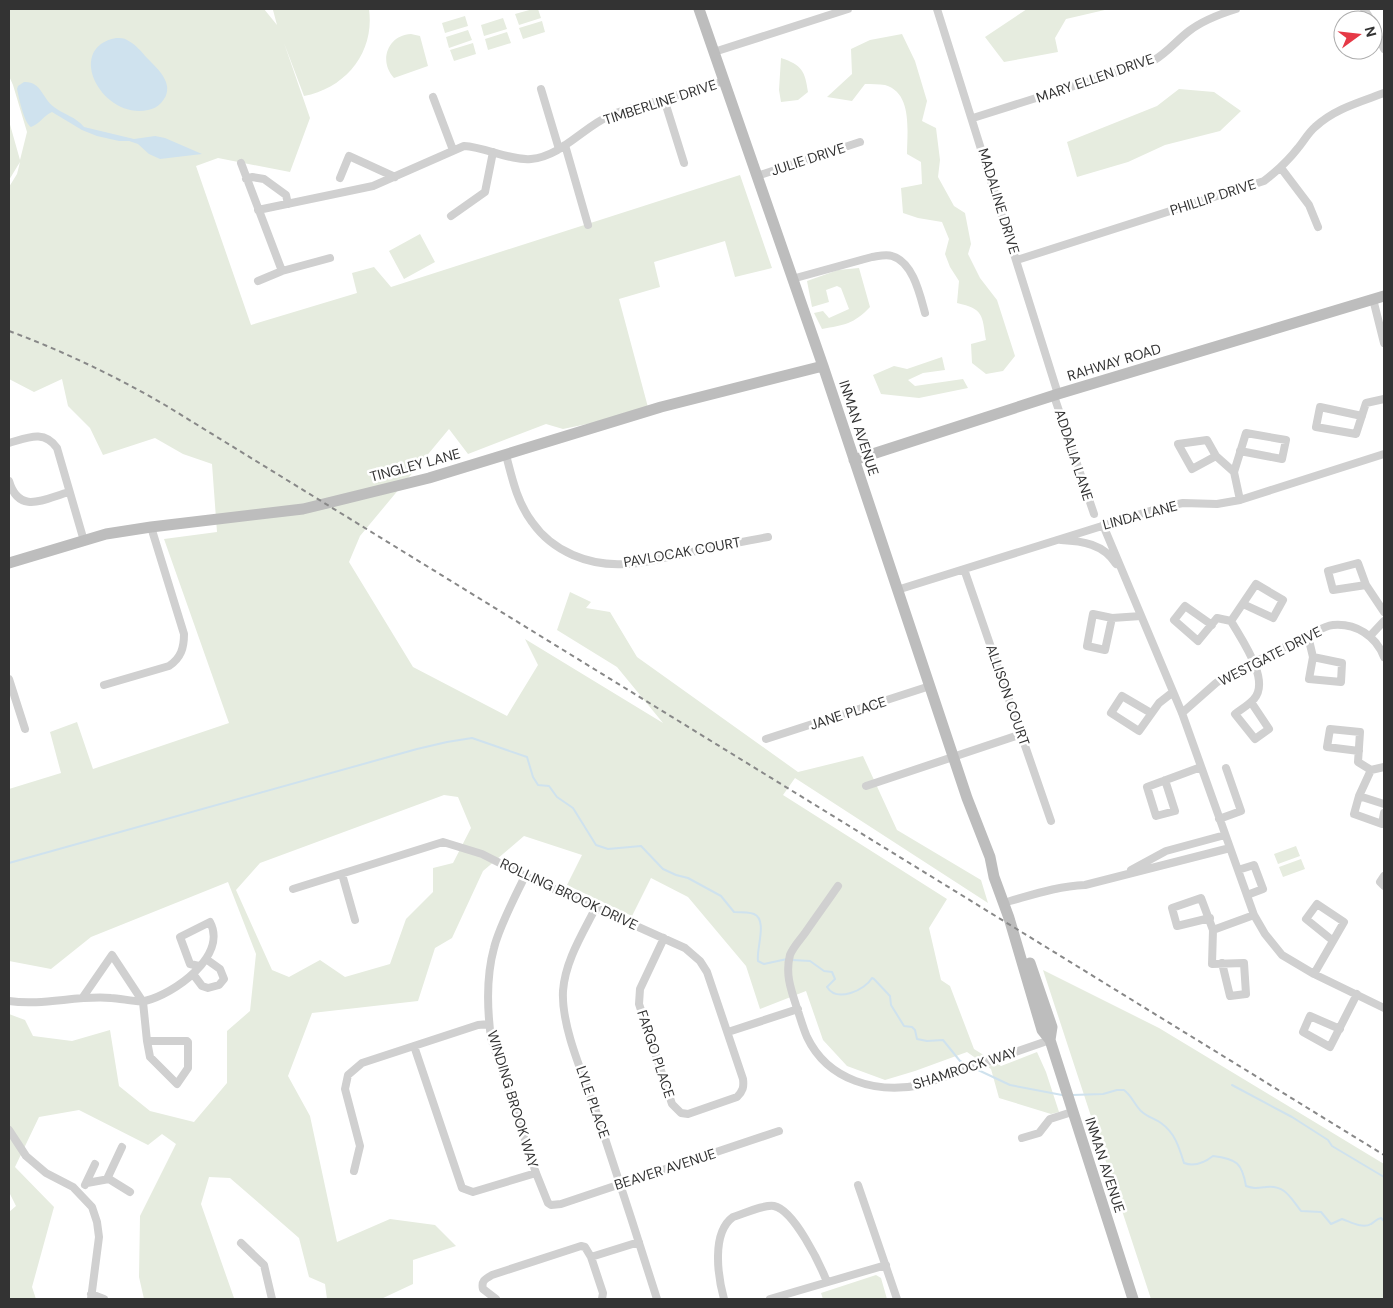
<svg xmlns="http://www.w3.org/2000/svg" width="1393" height="1308" font-family="'DM Sans',sans-serif">
  <style>
    .green { fill: #e6ecdf; fill-rule: evenodd }
    .water { fill: #cfe2ee }
    .lines { fill: none; stroke-linecap: round; stroke-linejoin: round }
    .stream { stroke: #cfe2ee; stroke-width: 2 }
    .street { stroke: #d0d0d0; stroke-width: 8 }
    .secondary { stroke: #bdbdbd; stroke-width: 11 }
    .rail { stroke: #888; stroke-width: 2; stroke-dasharray: 5 4; stroke-linecap: butt }
    .labels { text-anchor: middle; dominant-baseline: central; stroke-width: 5; stroke-linejoin: round; paint-order: stroke }
    .street-label { font-size: 14px; fill: #333; stroke: #fff }
  </style>
  <rect width="100%" height="100%" fill="#fff"/>
  <path class="green" d="M 9,9 L 264,9 L 277,25 L 273,10 L 277,9 L 369,9 C 375,52 346,88 304,96 L 284,43 L 310,118 L 290,172 L 218,158 L 196,166 L 251,325 L 357,293 L 352,273 L 374,267 L 391,287 L 740,175 L 772,268 L 735,277 L 725,241 L 654,262 L 660,287 L 619,299 L 649,411 L 563,429 L 546,424 L 468,454 L 449,429 L 360,536 L 349,562 L 413,667 L 507,716 L 538,665 L 525,639 L 663,723 L 617,667 L 557,630 L 570,592 L 591,602 L 586,608 L 610,612 L 637,657 L 798,772 L 863,756 L 897,830 L 981,880 L 988,903 L 795,778 L 783,795 L 947,899 L 929,928 L 941,980 L 950,986 L 974,1049 L 1001,1066 L 1037,1052 L 1046,1072 L 1059,1112 L 1051,1114 L 999,1098 L 991,1069 L 967,1052 L 915,1071 L 885,1080 L 847,1066 L 823,1040 L 806,991 L 760,1009 L 746,966 L 688,897 L 651,878 L 632,916 L 567,885 L 582,855 L 524,836 L 483,871 L 452,938 L 435,948 L 418,1001 L 312,1013 L 288,1076 L 310,1116 L 337,1242 L 390,1219 L 435,1225 L 456,1246 L 413,1260 L 413,1284 L 381,1299 L 327,1299 L 325,1284 L 309,1277 L 299,1238 L 230,1178 L 209,1177 L 201,1204 L 234,1298 L 144,1299 L 139,1277 L 140,1216 L 176,1144 L 162,1134 L 148,1145 L 79,1110 L 39,1117 L 15,1167 L 54,1207 L 32,1287 L 36,1299 L 9,1299 L 9,1212 L 16,1206 L 9,1192 L 9,1014 L 25,1020 L 33,1036 L 72,1041 L 110,1030 L 119,1086 L 150,1111 L 194,1122 L 227,1083 L 227,1031 L 250,1011 L 256,954 L 228,882 L 91,937 L 51,969 L 9,961 L 9,789 L 61,773 L 50,732 L 77,722 L 93,769 L 229,723 L 164,539 L 217,532 L 212,464 L 183,454 L 155,438 L 103,455 L 90,428 L 68,406 L 62,379 L 34,392 L 9,379 L 9,187 L 17,174 L 20,162 L 9,180 L 9,121 L 20,160 L 27,132 L 13,85 L 9,76 ZM 444,795 L 458,797 L 471,828 L 453,863 L 433,868 L 433,892 L 406,919 L 390,964 L 345,977 L 320,960 L 289,977 L 272,970 L 236,890 L 260,863 Z
    M 533,9 L 538,9 L 541,18 L 519,25 L 515,14 Z
    M 1027,9 L 1109,9 L 1066,19 L 1055,38 L 1058,52 L 1004,62 L 985,37 Z
    M 465,16 L 468,26 L 445,33 L 442,23 Z
    M 503,18 L 507,29 L 484,36 L 481,25 Z
    M 542,21 L 545,32 L 523,39 L 519,28 Z
    M 468,30 L 472,40 L 449,48 L 446,37 Z
    M 507,32 L 511,43 L 488,50 L 485,39 Z
    M 411,34 L 420,36 L 428,66 L 394,78 C 378,61 388,35 411,34 Z
    M 902,34 L 915,61 L 927,101 L 922,121 L 936,128 L 940,160 L 938,177 L 954,206 L 965,213 L 971,244 L 968,254 L 980,278 L 997,300 L 1015,356 L 1003,371 L 986,374 L 972,363 L 971,344 L 986,340 C 982,315 984,309 957,303 L 959,281 L 950,267 L 945,254 L 949,239 L 942,222 L 918,218 L 903,213 L 901,188 L 922,184 L 921,162 L 907,154 C 907,132 913,93 885,85 C 879,84 871,84 865,84 L 852,101 L 827,97 L 852,74 L 851,49 L 870,40 Z
    M 473,43 L 476,54 L 454,61 L 450,50 Z
    M 781,58 C 802,65 805,71 808,92 L 798,100 L 781,102 L 779,90 Z
    M 1179,89 L 1214,92 L 1241,111 L 1220,131 L 1165,145 L 1128,162 L 1077,177 L 1067,142 L 1157,106 Z
    M 420,234 L 435,262 L 404,279 L 389,251 Z
    M 859,268 L 870,307 C 854,324 844,325 822,329 L 814,313 L 823,311 L 829,318 L 849,309 L 841,288 L 837,286 L 826,290 L 829,302 L 812,307 L 807,281 L 838,270 Z
    M 942,357 L 945,370 L 923,373 L 908,380 L 915,386 L 963,379 L 968,388 L 919,398 L 881,394 L 873,375 L 894,366 L 907,369 Z
    M 1296,846 L 1300,856 L 1278,864 L 1274,854 Z
    M 1301,859 L 1305,869 L 1283,877 L 1279,867 Z
    M 1043,970 L 1159,1028 L 1384,1164 L 1384,1299 L 1151,1299 Z
    M 876,1275 L 881,1278 L 887,1299 L 823,1299 L 821,1293 Z"/>
  <path class="water" d="M 116,38 C 120,38 124,38 127,40 C 135,44 141,51 147,58 C 159,70 177,86 161,103 C 157,107 153,109 148,110 C 102,120 64,48 116,38 Z
    M 24,82 C 41,81 42,98 54,107 C 63,114 76,117 84,127 L 134,139 L 155,136 L 165,138 L 202,154 L 160,159 L 149,154 L 138,144 L 129,141 L 119,141 L 97,136 L 82,130 L 52,112 C 44,115 40,124 31,127 C 24,123 19,98 17,89 L 18,86 Z"/>
  <g class="lines">
    <path class="stream" d="M 9,863 L 417,749 L 447,742 L 472,738 L 527,757 L 533,777 L 538,785 L 549,786 L 557,797 L 573,808 L 596,845 L 608,849 L 641,846 L 663,869 L 676,875 L 688,878 L 721,896 L 734,912 C 740,912 749,912 754,914 C 768,920 756,949 758,961 L 764,964 L 787,959
      M 792,960 L 810,961 L 824,971 L 832,972 L 835,979 L 827,987 C 837,1003 865,990 872,978 L 874,979 L 890,996 L 891,1005 L 904,1026 L 912,1027 L 915,1030 L 917,1039 L 927,1041 L 943,1040 L 960,1061 L 968,1065
      M 976,1069 L 1010,1085 L 1062,1095
      M 1232,1085 L 1292,1117 L 1328,1140 L 1332,1146 L 1384,1177
      M 1072,1095 L 1103,1094 L 1117,1090 L 1124,1090 C 1132,1096 1134,1104 1141,1111 C 1147,1117 1154,1118 1161,1123 C 1175,1133 1179,1147 1184,1163 C 1195,1167 1204,1163 1213,1156 C 1237,1159 1242,1163 1246,1186 C 1254,1189 1258,1188 1266,1187 C 1285,1185 1290,1197 1301,1211 L 1321,1212 L 1331,1224 L 1342,1219 C 1351,1222 1362,1229 1371,1224 C 1375,1222 1376,1219 1381,1218 L 1384,1221"/>
    <path class="street" d="M 937,9 L 1058,394
      M 1364,9 L 1371,20
      M 1373,24 L 1384,49
      M 714,52 L 848,9
      M 541,89 L 559,149
      M 433,97 L 453,150
      M 664,99 L 684,163
      M 973,118 L 1153,61 C 1168,52 1176,41 1189,31 C 1202,21 1220,14 1236,9
      M 565,145 L 588,225
      M 241,163 L 282,271
      M 1281,168 L 1309,205 L 1318,227
      M 757,176 L 860,142
      M 340,178 L 349,156 L 395,177
      M 246,179 L 252,177 L 264,179 L 286,195 L 288,204
      M 258,210 L 373,186 L 464,146 C 485,147 511,161 531,159 C 562,156 583,127 611,115 C 622,110 635,108 647,104 C 673,96 698,89 724,81
      M 451,216 L 485,192 L 493,152
      M 1017,260 L 1264,181 C 1277,171 1288,161 1298,148 C 1304,141 1308,133 1315,127 C 1334,109 1360,102 1384,93
      M 792,279 L 872,257 C 879,256 886,254 892,256 C 913,262 920,295 925,313
      M 258,281 L 282,271 L 330,258
      M 1373,299 L 1384,343
      M 1054,396 L 1094,514
      M 1362,416 L 1320,407 L 1316,427 L 1356,434 L 1366,403 L 1384,399
      M 9,443 C 27,438 44,429 57,448 L 84,541
      M 506,455 C 512,478 517,502 532,522 C 553,552 589,566 625,564 C 644,564 664,557 682,554 C 711,548 739,542 768,537
      M 1216,456 L 1207,440 L 1178,444 L 1192,469 L 1216,456 L 1234,472
      M 9,481 C 19,515 44,499 69,492
      M 1240,500 L 1234,472 L 1246,433 L 1286,440 L 1282,459 L 1240,451
      M 1103,525 L 1182,713 L 1254,915 L 1265,934 L 1282,955 L 1314,974 L 1384,1008
      M 1061,540 C 1082,541 1104,544 1116,564
      M 964,569 L 1051,821
      M 1366,585 L 1333,590 L 1328,571 L 1358,563 L 1366,585 L 1384,612
      M 897,590 L 1163,507 L 1183,503 L 1217,504 L 1240,500 L 1384,454
      M 1243,604 L 1273,618 L 1283,600 L 1256,584 L 1231,621 C 1241,639 1271,680 1254,699 C 1249,705 1241,709 1235,714 L 1255,739 L 1269,729 L 1251,702
      M 1112,618 L 1105,650 L 1087,646 L 1093,614 L 1112,618 L 1141,616
      M 1212,625 L 1185,606 L 1174,620 L 1198,641 L 1217,618 L 1231,621
      M 1308,636 L 1313,657 L 1309,679 L 1341,682 L 1342,663 L 1313,657
      M 1370,636 L 1384,621
      M 9,679 L 25,729
      M 104,685 L 169,666 C 181,658 184,648 184,634 L 151,527
      M 1151,713 L 1122,696 L 1111,713 L 1139,731 L 1159,703 L 1173,692
      M 1182,713 L 1216,683 L 1229,674 C 1255,662 1282,648 1308,636 C 1317,632 1323,626 1333,625 C 1356,623 1376,636 1384,657
      M 766,739 L 930,686
      M 1359,751 L 1327,747 L 1330,729 L 1360,732 L 1358,762 L 1371,770 L 1384,767
      M 1371,770 L 1359,796 L 1354,814 L 1382,824 L 1384,813
      M 1165,780 L 1175,811 L 1156,816 L 1147,787 L 1201,767
      M 866,786 L 1022,734
      M 1359,796 L 1384,804
      M 1219,819 L 1241,811 L 1226,768
      M 1131,870 L 1166,851 L 1225,835
      M 1238,870 L 1254,865 L 1263,889 L 1247,895
      M 342,874 L 355,920
      M 525,876 C 515,897 499,927 494,948 C 486,977 487,1008 491,1038 L 536,1173 L 548,1203 L 551,1205 L 561,1204 L 779,1131
      M 1384,876 L 1380,882 L 1384,886
      M 838,886 C 827,902 816,917 805,933 C 800,940 793,947 790,955 C 785,974 791,990 797,1008 C 800,1017 803,1028 807,1037 C 828,1081 877,1094 921,1085 L 1050,1040
      M 293,889 L 443,842 L 482,854 L 525,876 L 685,948 L 700,961 L 707,972 L 743,1079 C 744,1087 743,1091 737,1097 L 688,1114 L 681,1113 L 672,1104 L 639,1004 L 640,989 L 664,938
      M 1010,901 C 1035,894 1059,886 1085,885 L 1230,848
      M 596,907 C 583,933 565,961 563,991 C 561,1027 584,1077 596,1111 C 617,1174 637,1236 657,1299
      M 1210,918 L 1177,926 L 1172,908 L 1201,898 L 1213,930 L 1254,915
      M 1213,930 L 1212,964 L 1244,963 L 1246,994 L 1230,996 L 1222,963
      M 193,974 L 202,986 L 208,988 L 219,985 L 224,979 L 220,969 L 206,959
      M 1314,974 L 1344,922 L 1317,904 L 1306,919 L 1332,940
      M 83,997 L 112,955 L 143,1002 L 147,1041
      M 9,1001 C 43,1006 77,995 111,998 C 120,998 138,1003 145,1001 C 174,994 228,956 210,922 L 180,937 L 190,964 L 199,966
      M 1340,1029 L 1310,1016 L 1303,1032 L 1330,1047 L 1357,994
      M 728,1032 L 798,1009
      M 147,1041 L 187,1041 L 188,1042 L 188,1068 L 177,1084 L 150,1057 Z
      M 414,1046 L 462,1188 L 473,1192 L 536,1173
      M 9,1130 L 26,1156 L 46,1173 L 73,1187 L 92,1207 L 97,1222 L 99,1237 L 91,1299
      M 1022,1138 L 1039,1133 L 1050,1119 L 1072,1112
      M 354,1171 L 360,1146 L 345,1089 L 348,1075 L 362,1063 L 478,1025 L 489,1024
      M 107,1179 L 122,1147
      M 87,1183 L 109,1179 L 130,1192
      M 85,1185 L 95,1164
      M 858,1185 L 897,1299
      M 241,1243 L 264,1265 L 272,1299
      M 591,1257 L 639,1242
      M 91,1294 L 104,1299
      M 496,1299 L 483,1289 C 481,1281 485,1279 492,1275 L 581,1246 L 585,1247 L 591,1257 L 603,1293 L 602,1299
      M 724,1299 C 718,1277 711,1233 733,1217 C 743,1214 765,1204 774,1206 C 794,1210 820,1264 827,1282
      M 770,1299 L 886,1265"/>
    <path class="secondary" d="M 699,9 L 823,366 L 967,798 L 990,857 L 994,877 L 1009,918 L 1042,1030 L 1050,1040 L 1133,1299
      M 854,460 L 1058,394 L 1384,296
      M 9,563 L 106,534 L 151,527 L 303,509 L 429,478 L 661,407 L 823,366
      M 1030,963 L 1052,1027 L 1050,1040"/>
    <path class="rail" d="M 9,331 C 63,351 115,376 165,405 L 1384,1155"/>
  </g>
  <g class="labels">
    <g class="street-label">
      <text transform="translate(1095 78) rotate(-19)">MARY ELLEN DRIVE</text>
      <text transform="translate(660 102) rotate(-18)">TIMBERLINE DRIVE</text>
      <text transform="translate(808 159) rotate(-18)">JULIE DRIVE</text>
      <text transform="translate(1213 197) rotate(-18)">PHILLIP DRIVE</text>
      <text transform="translate(999 201) rotate(73)">MADALINE DRIVE</text>
      <text transform="translate(1114 362) rotate(-17)">RAHWAY ROAD</text>
      <text transform="translate(859 428) rotate(72)">INMAN AVENUE</text>
      <text transform="translate(1074 455) rotate(72)">ADDALIA LANE</text>
      <text transform="translate(415 465) rotate(-15)">TINGLEY LANE</text>
      <text transform="translate(1140 515) rotate(-15)">LINDA LANE</text>
      <text transform="translate(682 552) rotate(-10)">PAVLOCAK COURT</text>
      <text transform="translate(1270 656) rotate(-27)">WESTGATE DRIVE</text>
      <text transform="translate(1008 695) rotate(71)">ALLISON COURT</text>
      <text transform="translate(848 713) rotate(-18)">JANE PLACE</text>
      <text transform="translate(569 894) rotate(25)">ROLLING BROOK DRIVE</text>
      <text transform="translate(656 1054) rotate(72)">FARGO PLACE</text>
      <text transform="translate(965 1068) rotate(-18)">SHAMROCK WAY</text>
      <text transform="translate(513 1099) rotate(73)">WINDING BROOK WAY</text>
      <text transform="translate(593 1102) rotate(71)">LYLE PLACE</text>
      <text transform="translate(1105 1165) rotate(72)">INMAN AVENUE</text>
      <text transform="translate(665 1169) rotate(-18)">BEAVER AVENUE</text>
    </g>
  </g>
  <rect width="1393" height="1308" fill="none" stroke="#333333" stroke-width="20"/>
  <g transform="translate(1358 35) rotate(75)"><circle r="24" fill="#ffffff" stroke="#adadad"/>
  <path d="M0-4L9 19L0 12L-9 19Z" fill="#e63946"/>
  <text y="-8" font-size="14" font-weight="bold" text-anchor="middle" fill="#333333">N</text>
  </g>
</svg>
